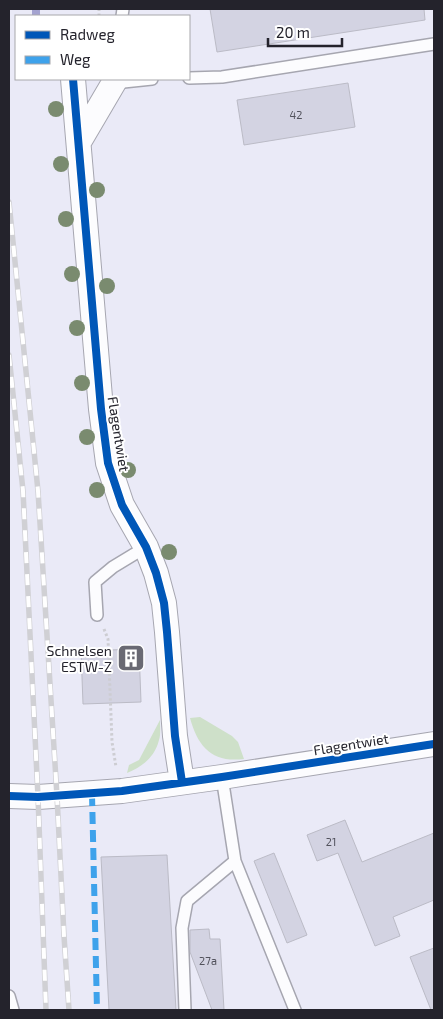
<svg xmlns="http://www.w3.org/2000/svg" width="443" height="1019" font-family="'Exo 2',sans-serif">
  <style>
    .green { fill: #cee0c9 }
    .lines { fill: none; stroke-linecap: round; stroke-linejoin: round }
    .stream { stroke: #a4a3d0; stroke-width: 8 }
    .building { fill: #d3d3e2; stroke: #bbbbc6 }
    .lane-casing { stroke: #a6a6b0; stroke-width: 14 }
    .street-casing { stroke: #a6a6b0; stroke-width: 26 }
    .path { stroke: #cdcdd2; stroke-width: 3; stroke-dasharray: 2.5 2.5; stroke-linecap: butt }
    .lane { stroke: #fcfcfe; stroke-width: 11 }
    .street { stroke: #fcfcfe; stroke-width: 24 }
    .rail-casing { stroke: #d0d0d4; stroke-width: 5.5 }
    .rail { stroke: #fff; stroke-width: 4; stroke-dasharray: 11; stroke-linecap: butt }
    .quiet { stroke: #3ea2eb; stroke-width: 6; stroke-dasharray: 12 6; stroke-linecap: butt }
    .cycleway-casing { stroke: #fff; stroke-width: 11 }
    .cycleway { stroke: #0057b8; stroke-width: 8 }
    .tree { fill: #7a8b6f }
    .labels { text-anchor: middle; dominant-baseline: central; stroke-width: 4; stroke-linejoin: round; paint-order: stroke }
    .number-label { font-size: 11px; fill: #52525c }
    .street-label { font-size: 14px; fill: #24232c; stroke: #fff }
    .poi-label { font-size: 14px; fill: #24232c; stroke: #fff; text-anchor: end }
  </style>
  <rect width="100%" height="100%" fill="#eaeaf7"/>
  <path class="green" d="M 200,717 L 232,736 L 238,742 L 244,759 C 212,763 198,747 190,718 Z
    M 160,720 C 160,726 161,734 159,740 C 155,757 142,767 127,773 L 129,765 L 139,760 Z"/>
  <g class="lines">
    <path class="stream" d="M 36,9 L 36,16"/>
  </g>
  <path class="building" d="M 210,9 L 424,9 L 425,20 L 217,52 Z
    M 348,83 L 355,127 L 244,145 L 237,100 Z
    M 139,649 L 141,702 L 83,704 L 81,651 Z
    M 345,820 L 362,862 L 434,833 L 434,900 L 393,917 L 400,936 L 375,946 L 338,853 L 317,861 L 307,835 Z
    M 274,853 L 307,935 L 287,943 L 254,861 Z
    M 167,855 L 176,1010 L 109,1010 L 101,857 Z
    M 209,929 L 210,939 L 220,939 L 224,1010 L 212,1010 L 190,952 L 190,930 Z
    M 434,948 L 434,1010 L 431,1010 L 410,957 Z"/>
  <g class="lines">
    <g class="lane-casing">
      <path id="lane" d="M 122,16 L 123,9
        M 189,78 L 222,77 L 434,44
        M 114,83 L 152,79
        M 97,615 L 95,582 L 113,567 L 146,547
        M 222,777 L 235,861 L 295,1010
        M 9,996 L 13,1010
        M 185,1010 L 182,928 L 187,901 L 235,861"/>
    </g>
    <g class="street-casing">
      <path id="street" d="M 73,79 L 101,409 L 108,463 L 122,505 L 146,547 L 156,573 L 164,603 L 167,632 L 175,736 L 182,782
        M 79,142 L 116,79
        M 9,796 L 38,797 L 122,791 L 222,777 L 434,744"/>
    </g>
    <path class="path" d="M 99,16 L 99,9
      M 104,629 L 108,639 L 112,742 L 116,767"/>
    <use href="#lane" class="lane"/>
    <use href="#street" class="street"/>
    <g class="rail-casing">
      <path id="rail" d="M 9,202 L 38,491 L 57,796 L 64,936 L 69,1010
        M 9,355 L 23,491 L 38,797 L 46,1010"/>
    </g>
    <use href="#rail" class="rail"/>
    <path class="quiet" d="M 92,794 L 97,1010"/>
    <g class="cycleway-casing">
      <path id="cycleway" d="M 73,79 L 101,409 L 108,463 L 122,505 L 146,547 L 156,573 L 164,603 L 167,632 L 175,736 L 182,782
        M 9,796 L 38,797 L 122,791 L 222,777 L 434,744"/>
    </g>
    <use href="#cycleway" class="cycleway"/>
  </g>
  <g class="tree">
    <circle cx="56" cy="109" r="8"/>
    <circle cx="61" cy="164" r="8"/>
    <circle cx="97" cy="190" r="8"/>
    <circle cx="66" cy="219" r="8"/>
    <circle cx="72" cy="274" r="8"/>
    <circle cx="107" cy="286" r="8"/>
    <circle cx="77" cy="328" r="8"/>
    <circle cx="82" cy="383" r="8"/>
    <circle cx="87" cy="437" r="8"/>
    <circle cx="128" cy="470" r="8"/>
    <circle cx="97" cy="490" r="8"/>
    <circle cx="169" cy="552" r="8"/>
  </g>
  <defs>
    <g id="building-square" transform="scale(1.4375)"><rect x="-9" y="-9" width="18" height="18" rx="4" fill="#696973" stroke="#fff"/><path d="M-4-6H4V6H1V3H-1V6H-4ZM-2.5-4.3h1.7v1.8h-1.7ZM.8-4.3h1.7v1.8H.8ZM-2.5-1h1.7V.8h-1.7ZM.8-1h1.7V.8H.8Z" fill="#fff"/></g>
  </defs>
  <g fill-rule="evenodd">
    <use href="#building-square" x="131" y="658"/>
  </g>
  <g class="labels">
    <g class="number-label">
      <text x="296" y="114">42</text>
      <text x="331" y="841">21</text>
      <text x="208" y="960">27a</text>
    </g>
    <g class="street-label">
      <text transform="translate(119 434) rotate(81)">Flagentwiet</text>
      <text transform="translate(351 744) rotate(-9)">Flagentwiet</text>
    </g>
    <g class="poi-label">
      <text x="112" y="650">Schnelsen<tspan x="112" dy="16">ESTW-Z</tspan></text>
    </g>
  </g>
  <rect width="443" height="1019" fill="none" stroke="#24232c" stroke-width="20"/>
  <rect x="15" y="15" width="175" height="65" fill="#ffffff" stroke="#a7a7ab"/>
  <rect x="25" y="31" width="25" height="8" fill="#0057b8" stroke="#a7a7ab"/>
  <text x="60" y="40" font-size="15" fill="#24232c">Radweg</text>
  <rect x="25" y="56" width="25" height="8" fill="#3ea2eb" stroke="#a7a7ab"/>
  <text x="60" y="65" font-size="15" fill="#24232c">Weg</text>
  <path d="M268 38v8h74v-8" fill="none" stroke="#24232c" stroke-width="2.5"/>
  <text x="276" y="38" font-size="15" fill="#24232c" stroke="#ffffff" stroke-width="4" paint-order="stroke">20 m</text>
</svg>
